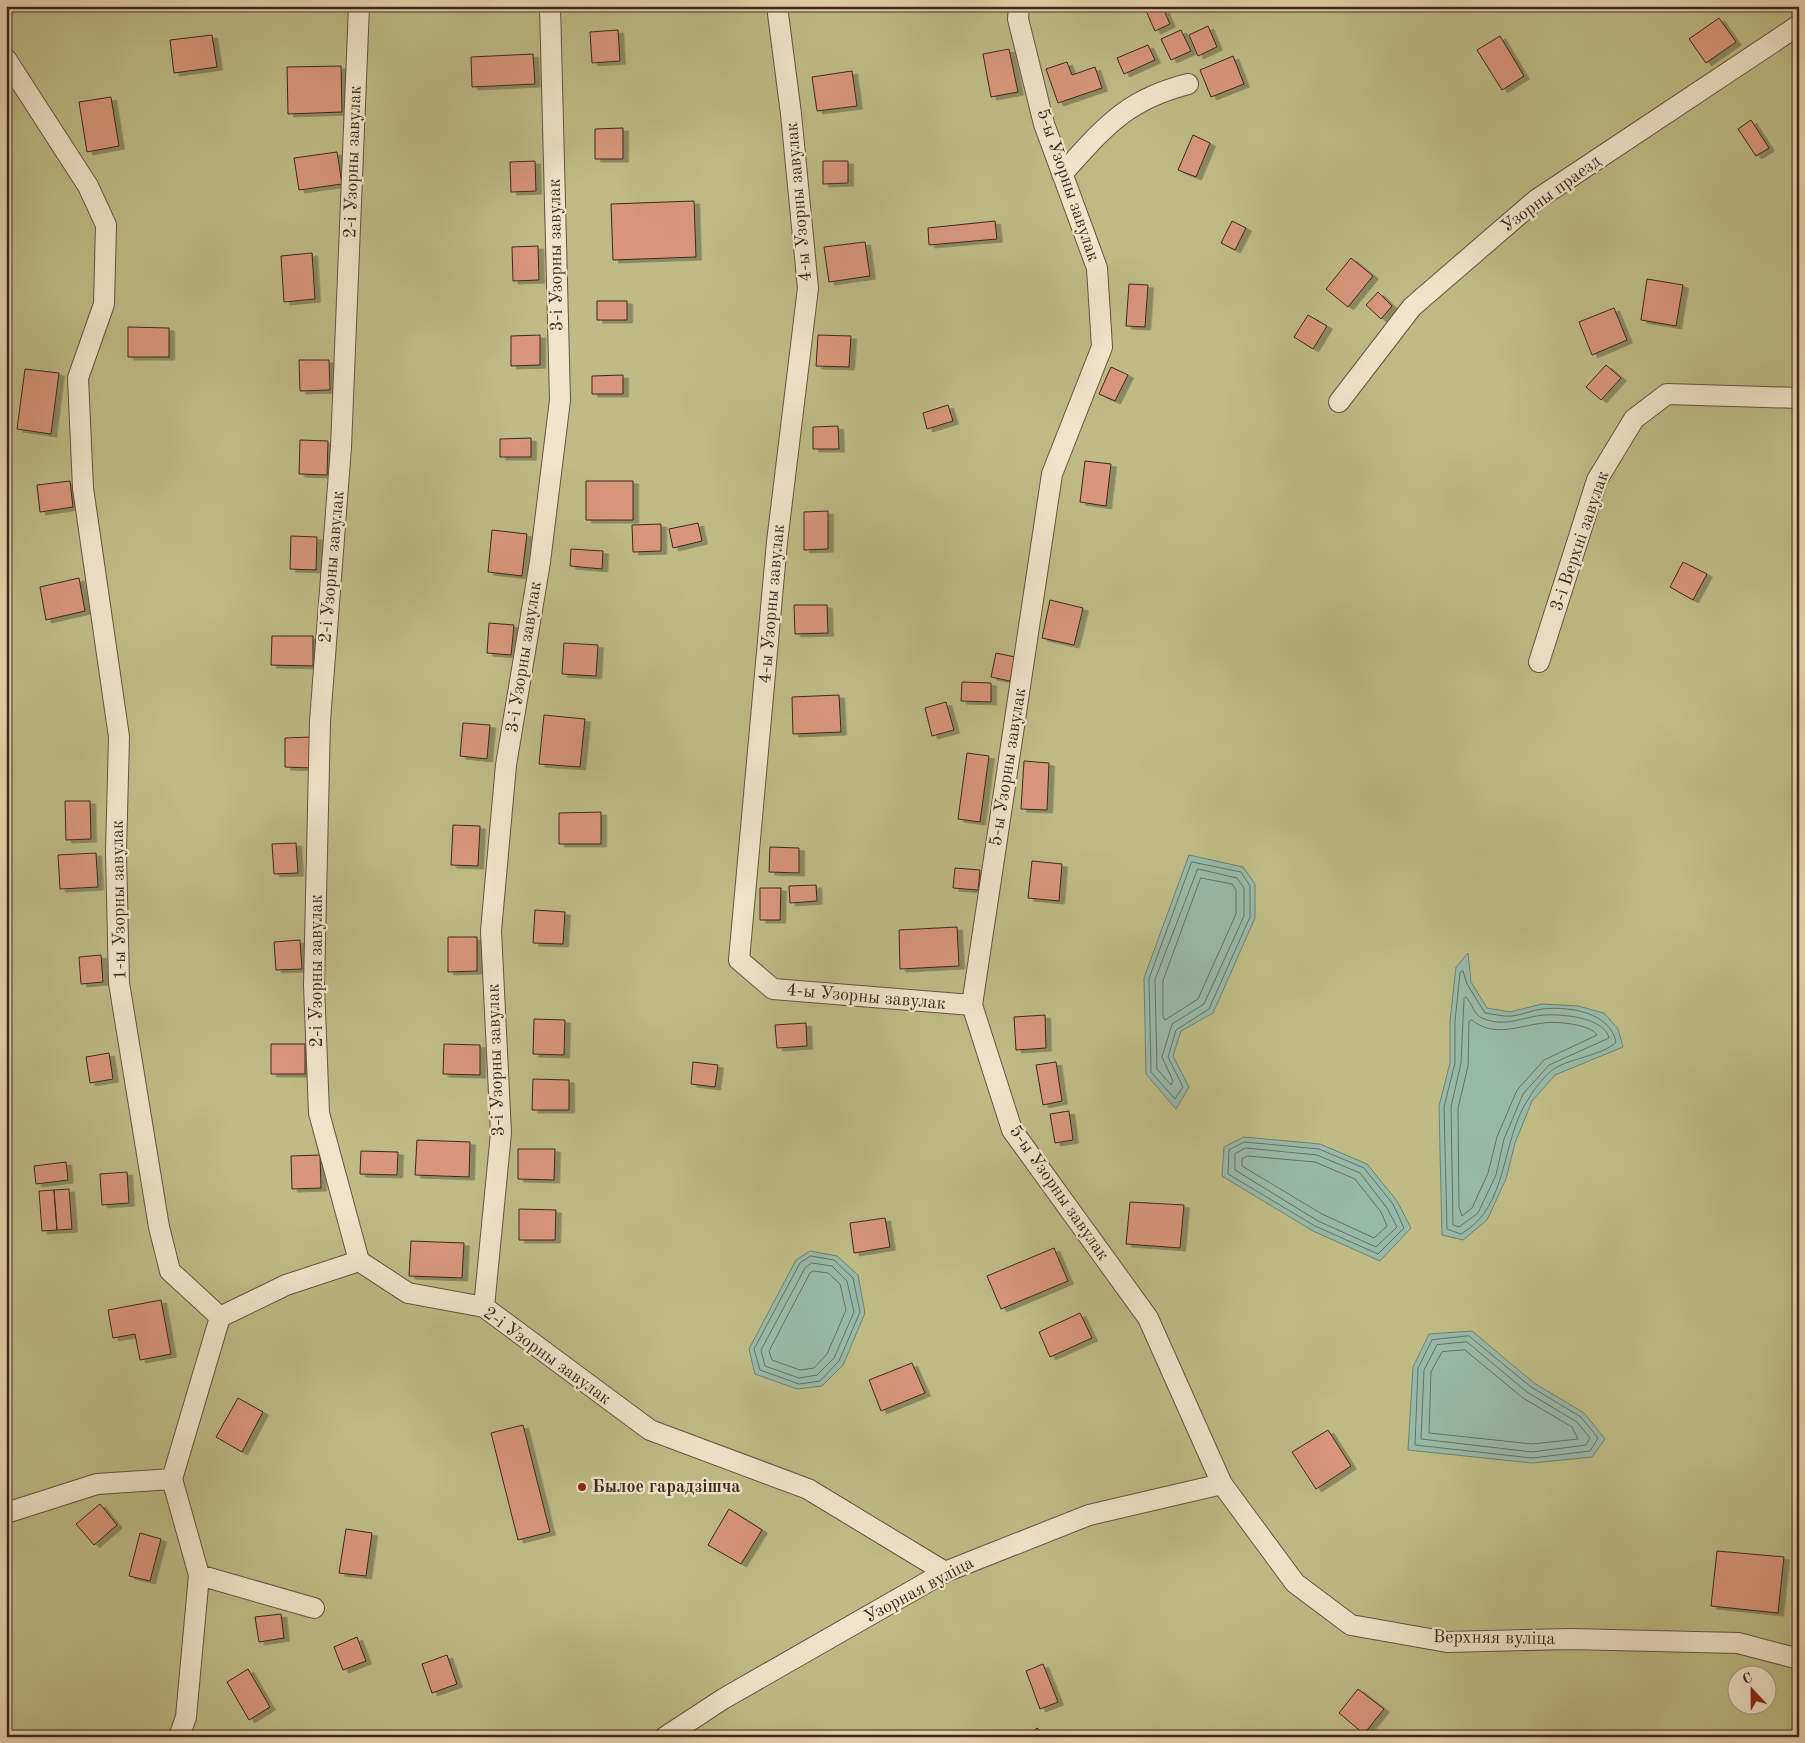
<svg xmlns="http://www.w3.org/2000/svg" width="1805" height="1743" font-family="'Old Standard TT',serif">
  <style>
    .green { fill: #bebb85; stroke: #7d7152; fill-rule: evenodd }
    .water { fill: #97b9a8; stroke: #737f71 }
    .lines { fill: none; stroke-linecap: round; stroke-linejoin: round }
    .shore { stroke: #6a7064; stroke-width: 1 }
    .building { fill: #d8967a; stroke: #3c271f; filter: url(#shadow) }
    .service-casing { stroke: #675243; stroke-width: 22 }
    .service { stroke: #f0e4ca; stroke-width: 20 }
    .poi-dot { fill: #8f2418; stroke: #f0e4ca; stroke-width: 2 }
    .labels { text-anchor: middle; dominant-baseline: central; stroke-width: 4.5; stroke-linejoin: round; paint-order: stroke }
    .street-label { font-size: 18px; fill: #3c271f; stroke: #f0e4ca }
    .poi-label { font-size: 18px; font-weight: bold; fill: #3c271f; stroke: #f0e4ca; text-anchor: start }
  </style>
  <defs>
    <filter id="shadow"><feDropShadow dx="5.5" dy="3" stdDeviation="0" flood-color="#0004"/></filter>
  </defs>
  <rect width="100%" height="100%" fill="#e8d5ae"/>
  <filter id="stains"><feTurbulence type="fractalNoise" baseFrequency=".004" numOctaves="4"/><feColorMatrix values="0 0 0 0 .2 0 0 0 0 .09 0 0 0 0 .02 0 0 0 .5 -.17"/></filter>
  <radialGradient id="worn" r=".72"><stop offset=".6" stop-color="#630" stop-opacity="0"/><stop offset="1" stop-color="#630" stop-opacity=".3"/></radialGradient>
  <path class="green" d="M 6,6 L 1799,6 L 1799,1737 L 6,1737 ZM 1738,1676 L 1768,1676 L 1768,1706 L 1738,1706 Z"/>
  <path class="water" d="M 1189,855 L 1243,867 L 1255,884 L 1255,918 L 1213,1013 L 1181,1031 L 1173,1056 L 1189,1087 L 1176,1109 L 1146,1074 L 1144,978 Z
    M 1468,953 L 1471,982 L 1487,1008 L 1510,1012 L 1542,1004 L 1578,1006 L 1604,1013 L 1618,1029 L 1623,1047 L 1555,1075 L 1532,1101 L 1515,1143 L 1506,1179 L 1487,1220 L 1463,1240 L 1442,1235 L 1439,1106 L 1450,1063 L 1450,1021 L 1456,967 Z
    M 1244,1137 L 1320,1144 L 1367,1164 L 1397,1201 L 1411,1228 L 1380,1261 L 1313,1231 L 1222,1176 L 1224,1147 Z
    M 810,1251 L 837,1256 L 858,1275 L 865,1313 L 843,1365 L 822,1386 L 797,1389 L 755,1374 L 749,1349 L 796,1260 Z
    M 1472,1331 L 1534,1383 L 1584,1413 L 1605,1439 L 1592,1457 L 1532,1463 L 1408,1450 L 1413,1367 L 1429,1334 Z"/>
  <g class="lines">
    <path class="shore" d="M 1192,862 L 1241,872 L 1250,886 L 1250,917 L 1209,1009 L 1176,1030 L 1168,1057 L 1183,1087 L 1175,1099 L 1151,1072 L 1149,979 Z
      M 1198,869 L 1237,878 L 1244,888 L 1244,916 L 1204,1004 L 1172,1024 L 1162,1057 L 1173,1081 L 1171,1085 L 1157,1069 L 1155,980 Z
      M 1201,878 L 1232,884 L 1236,890 L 1236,914 L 1198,999 L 1165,1020 L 1163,1017 L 1163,981 Z
      M 1463,971 L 1467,984 L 1485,1013 C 1493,1014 1504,1017 1512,1016 C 1522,1015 1532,1010 1542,1009 C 1569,1006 1610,1012 1616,1042 C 1605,1055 1565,1059 1551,1071 C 1543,1078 1534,1089 1529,1098 C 1500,1140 1510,1206 1461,1234 L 1447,1229 L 1444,1107 L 1455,1063 L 1455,1021 L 1460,973 Z
      M 1466,997 C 1472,1003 1474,1015 1482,1018 C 1504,1028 1522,1017 1544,1015 C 1562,1014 1604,1017 1609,1038 L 1549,1065 L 1523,1094 L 1504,1139 L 1496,1175 L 1478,1213 L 1459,1227 L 1453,1225 L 1451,1107 L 1461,1063 L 1464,999 Z
      M 1472,1020 C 1493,1038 1519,1026 1543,1023 C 1555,1021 1591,1024 1597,1035 L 1544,1060 L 1517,1090 L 1497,1137 L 1488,1173 L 1472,1208 L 1462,1216 L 1459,1207 L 1458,1108 L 1468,1066 L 1469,1022 Z
      M 1245,1142 L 1319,1149 L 1364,1168 L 1393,1204 L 1404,1228 L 1378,1254 L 1315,1226 L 1228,1174 L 1229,1150 Z
      M 1246,1148 L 1317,1155 L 1360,1173 L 1387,1208 L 1397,1227 L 1376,1247 L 1318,1221 L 1235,1170 L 1235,1154 Z
      M 1248,1156 L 1315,1162 L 1355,1179 L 1381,1212 L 1387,1226 L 1374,1238 L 1322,1214 L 1242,1166 L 1242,1159 Z
      M 811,1256 L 834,1260 L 853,1278 L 860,1312 L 839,1361 L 820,1381 L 799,1384 L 760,1370 L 754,1349 L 800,1263 Z
      M 812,1263 L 832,1266 L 847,1281 L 854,1312 L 834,1358 L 817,1375 L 799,1378 L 765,1366 L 761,1350 L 805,1268 Z
      M 814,1271 L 828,1273 L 840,1284 L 846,1310 L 827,1354 L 814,1368 L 800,1370 L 772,1360 L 769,1351 L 810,1273 Z
      M 1469,1336 L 1531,1387 L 1581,1417 L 1598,1438 L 1590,1451 L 1532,1458 L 1415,1445 L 1418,1368 L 1432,1340 Z
      M 1467,1342 L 1527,1392 L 1577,1422 L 1590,1438 L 1586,1445 L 1532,1452 L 1421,1439 L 1424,1370 L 1437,1345 Z
      M 1465,1350 L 1523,1398 L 1572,1427 L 1578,1439 L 1532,1444 L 1429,1433 L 1431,1372 L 1442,1352 Z"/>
  </g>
  <path class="building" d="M 1144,6 L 1162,6 L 1170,24 L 1155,31 Z
    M 1719,18 L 1736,42 L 1706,63 L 1689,39 Z
    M 1208,26 L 1217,47 L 1198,56 L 1189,35 Z
    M 618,30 L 620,61 L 592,63 L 590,32 Z
    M 1181,30 L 1191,51 L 1171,60 L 1161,39 Z
    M 212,35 L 217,67 L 174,73 L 170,40 Z
    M 1500,36 L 1524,76 L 1502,90 L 1477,50 Z
    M 1148,45 L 1155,60 L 1124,74 L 1117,58 Z
    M 1009,49 L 1018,92 L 991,97 L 983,54 Z
    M 533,54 L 535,84 L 472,87 L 471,57 Z
    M 1233,56 L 1244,84 L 1211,97 L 1200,70 Z
    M 1067,62 L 1072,75 L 1095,67 L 1102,88 L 1058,103 L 1046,69 Z
    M 341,66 L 342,112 L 288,114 L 287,67 Z
    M 852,71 L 857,106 L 817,111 L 812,77 Z
    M 111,97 L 119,146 L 87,152 L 79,102 Z
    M 1751,120 L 1769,148 L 1756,156 L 1738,129 Z
    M 623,128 L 623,159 L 595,159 L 595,129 Z
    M 1193,135 L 1210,143 L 1196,177 L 1178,170 Z
    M 337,152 L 342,184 L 299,190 L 294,158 Z
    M 535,161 L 536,191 L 511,192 L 510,162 Z
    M 823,161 L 848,161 L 848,183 L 823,184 Z
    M 694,201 L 696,257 L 613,260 L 611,204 Z
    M 995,221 L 997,239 L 929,245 L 928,228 Z
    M 1232,221 L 1246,228 L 1235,250 L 1221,243 Z
    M 865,242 L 870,276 L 829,282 L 824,247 Z
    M 538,246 L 539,280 L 513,281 L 512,247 Z
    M 312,253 L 315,299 L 284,302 L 281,256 Z
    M 1351,258 L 1373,276 L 1348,307 L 1326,289 Z
    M 1647,279 L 1683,285 L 1676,326 L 1641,320 Z
    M 1129,284 L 1148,285 L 1145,327 L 1126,326 Z
    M 1378,292 L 1392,306 L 1381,319 L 1366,305 Z
    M 597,301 L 627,301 L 627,320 L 597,320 Z
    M 1614,308 L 1627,340 L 1592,355 L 1579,322 Z
    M 1308,315 L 1327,326 L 1313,349 L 1294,337 Z
    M 128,327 L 169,328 L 169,357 L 128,357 Z
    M 540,335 L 540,365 L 511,366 L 511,336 Z
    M 818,335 L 851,336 L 849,367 L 816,366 Z
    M 299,360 L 329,360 L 330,390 L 300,391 Z
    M 1606,365 L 1621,378 L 1601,400 L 1586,387 Z
    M 1111,367 L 1128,375 L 1115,401 L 1099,394 Z
    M 25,369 L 59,373 L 51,434 L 17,429 Z
    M 623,375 L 623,394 L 592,394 L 592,376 Z
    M 948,405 L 953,421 L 927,429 L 923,413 Z
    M 838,426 L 839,449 L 813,449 L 813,427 Z
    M 531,438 L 531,457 L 500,457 L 500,439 Z
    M 300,440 L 328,441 L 327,475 L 299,474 Z
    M 1085,461 L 1111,464 L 1106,506 L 1080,502 Z
    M 70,481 L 73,507 L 40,512 L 37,485 Z
    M 586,481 L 633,481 L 633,520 L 586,520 Z
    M 828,511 L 828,549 L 804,550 L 804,512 Z
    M 698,523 L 702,541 L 673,548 L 669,529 Z
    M 661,524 L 661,551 L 633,552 L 632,525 Z
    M 492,530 L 527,534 L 522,576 L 488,572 Z
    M 291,536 L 317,537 L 316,570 L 290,569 Z
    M 571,549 L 603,551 L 602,569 L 570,566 Z
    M 1683,562 L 1707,574 L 1693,600 L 1670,587 Z
    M 79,578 L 85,611 L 46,620 L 40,587 Z
    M 1050,600 L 1083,608 L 1074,645 L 1042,638 Z
    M 794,605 L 827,605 L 828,633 L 795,634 Z
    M 489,623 L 514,625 L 511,655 L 487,653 Z
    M 272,636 L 313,636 L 313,666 L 271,665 Z
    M 564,643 L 598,645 L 596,676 L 562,674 Z
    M 996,653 L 1015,657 L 1010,681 L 991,677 Z
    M 962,682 L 991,683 L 991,702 L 961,701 Z
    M 839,695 L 841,732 L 793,734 L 792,697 Z
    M 946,702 L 954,730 L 932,736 L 925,708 Z
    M 544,715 L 585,719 L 580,767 L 539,764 Z
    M 463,723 L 490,725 L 487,759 L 460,756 Z
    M 311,737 L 311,768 L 285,767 L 285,738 Z
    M 967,753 L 989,756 L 980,822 L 958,819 Z
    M 1024,761 L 1049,763 L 1047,810 L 1021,809 Z
    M 65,801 L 90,801 L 91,839 L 66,840 Z
    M 601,812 L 601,844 L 559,844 L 559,813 Z
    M 453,825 L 480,826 L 478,866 L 451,865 Z
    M 296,843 L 298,873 L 274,874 L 272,844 Z
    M 770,847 L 799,848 L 799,873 L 769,872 Z
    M 96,853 L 98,887 L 60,889 L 58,855 Z
    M 1032,861 L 1062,864 L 1059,901 L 1028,898 Z
    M 955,868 L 980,870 L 978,890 L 953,888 Z
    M 816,885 L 817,901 L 790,903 L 789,886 Z
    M 760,888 L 781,888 L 780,920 L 760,920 Z
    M 535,910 L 565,912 L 563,944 L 533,943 Z
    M 957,927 L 959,966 L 900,969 L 899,930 Z
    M 448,937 L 477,937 L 477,971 L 448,972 Z
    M 300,940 L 302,969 L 276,970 L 274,942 Z
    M 101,955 L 103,982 L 81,984 L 79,957 Z
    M 1045,1015 L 1046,1048 L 1016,1050 L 1014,1017 Z
    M 534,1019 L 565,1020 L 564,1055 L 533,1054 Z
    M 806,1023 L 807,1046 L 777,1048 L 775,1025 Z
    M 271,1044 L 305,1044 L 305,1074 L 271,1074 Z
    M 444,1044 L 480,1045 L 480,1075 L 443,1074 Z
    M 109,1053 L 113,1079 L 90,1083 L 86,1057 Z
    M 693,1062 L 718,1065 L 715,1087 L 691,1084 Z
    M 1056,1062 L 1062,1101 L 1043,1105 L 1036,1065 Z
    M 533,1079 L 569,1080 L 569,1110 L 532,1110 Z
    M 1069,1111 L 1073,1140 L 1055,1143 L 1050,1114 Z
    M 417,1140 L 470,1142 L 469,1177 L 415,1175 Z
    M 518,1149 L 555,1149 L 554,1180 L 518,1179 Z
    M 361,1151 L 398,1152 L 397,1175 L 360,1174 Z
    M 320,1155 L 321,1188 L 292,1189 L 291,1156 Z
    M 66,1162 L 68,1180 L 36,1184 L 34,1166 Z
    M 127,1172 L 129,1203 L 102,1205 L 100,1174 Z
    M 69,1189 L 72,1229 L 57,1230 L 54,1190 Z
    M 54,1190 L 57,1230 L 42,1231 L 39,1191 Z
    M 1130,1202 L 1184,1205 L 1180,1248 L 1126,1244 Z
    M 519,1209 L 556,1210 L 555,1240 L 519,1240 Z
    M 885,1218 L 890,1247 L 854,1253 L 850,1223 Z
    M 411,1241 L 464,1243 L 462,1278 L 409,1276 Z
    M 1054,1248 L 1068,1281 L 1001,1309 L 987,1276 Z
    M 161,1300 L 171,1354 L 140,1360 L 135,1334 L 113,1338 L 108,1310 Z
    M 1080,1313 L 1092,1338 L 1050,1357 L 1039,1332 Z
    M 912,1363 L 925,1393 L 881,1411 L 869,1380 Z
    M 238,1398 L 263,1412 L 242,1452 L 216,1437 Z
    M 523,1425 L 550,1532 L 518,1540 L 491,1433 Z
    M 1328,1430 L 1351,1466 L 1316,1489 L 1292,1452 Z
    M 100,1504 L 117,1525 L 94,1545 L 76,1524 Z
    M 729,1509 L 762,1530 L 741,1564 L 708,1545 Z
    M 346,1529 L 372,1533 L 366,1576 L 339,1573 Z
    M 140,1533 L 161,1539 L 150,1581 L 129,1576 Z
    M 1717,1551 L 1784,1557 L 1778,1613 L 1711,1606 Z
    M 281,1614 L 284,1638 L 259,1642 L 255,1617 Z
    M 357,1637 L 366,1661 L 343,1670 L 334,1647 Z
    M 447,1655 L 457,1684 L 432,1693 L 422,1664 Z
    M 1043,1664 L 1058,1702 L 1040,1709 L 1026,1671 Z
    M 248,1669 L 270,1707 L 249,1720 L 227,1682 Z
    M 1358,1689 L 1384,1709 L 1364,1734 L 1339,1713 Z
    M 1037,1728 L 1047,1737 L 1029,1737 Z"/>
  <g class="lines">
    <g class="service-casing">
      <path id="service" d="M 359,6 L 341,447 L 320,721 L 314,985 L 319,1113 L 359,1261 L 408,1293 L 484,1307 L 650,1430 L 808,1489 L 945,1572
        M 777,6 L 791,114 L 808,288 L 777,542 L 739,960 L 773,989 L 972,1005
        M 1019,6 L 1018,19 L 1044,124 L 1097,268 L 1102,347 L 1052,474 L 972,1005 L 1012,1130 L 1148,1318 L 1222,1484 L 1295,1583 L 1351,1625 L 1447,1642 L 1570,1639 L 1738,1643 L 1799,1659
        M 6,59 L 88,186 L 106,225 L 104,304 L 78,378 L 83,488 L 119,737 L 116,852 L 119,983 L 159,1227 L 170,1271 L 220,1317 L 172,1479 L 199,1575 L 186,1717 L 179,1737
        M 1062,174 C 1104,128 1125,100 1188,84
        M 1339,402 L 1412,307 L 1536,200 L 1799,25
        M 1539,662 L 1597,480 L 1634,419 L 1667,394 L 1799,398
        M 484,1307 L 501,1133 L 491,931 L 506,765 L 540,562 L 560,400 L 550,6
        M 220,1317 L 286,1285 L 359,1261
        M 6,1513 L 97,1484 L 172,1479
        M 199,1575 L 314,1608
        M 665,1737 L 723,1699 L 945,1572 L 1089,1515 L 1222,1484"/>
    </g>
    <use href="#service" class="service"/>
  </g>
  <circle class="poi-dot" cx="582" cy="1487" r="5"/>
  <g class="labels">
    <g class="street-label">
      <text transform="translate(353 162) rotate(-88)">2-і Узорны завулак</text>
      <text transform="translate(1068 185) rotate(71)">5-ы Узорны завулак</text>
      <text transform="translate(1551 194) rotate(-36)">Узорны праезд</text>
      <text transform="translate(799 202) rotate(-95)">4-ы Узорны завулак</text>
      <text transform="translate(556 255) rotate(-91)">3-і Узорны завулак</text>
      <text transform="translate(1580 541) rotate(-71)">3-і Верхні завулак</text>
      <text transform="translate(332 567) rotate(-85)">2-і Узорны завулак</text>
      <text transform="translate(772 604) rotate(-85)">4-ы Узорны завулак</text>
      <text transform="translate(524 657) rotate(-81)">3-і Узорны завулак</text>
      <text transform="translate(1008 767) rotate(-81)">5-ы Узорны завулак</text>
      <text transform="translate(119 900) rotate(-91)">1-ы Узорны завулак</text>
      <text transform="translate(317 971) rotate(-90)">2-і Узорны завулак</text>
      <text transform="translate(866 997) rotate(5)">4-ы Узорны завулак</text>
      <text transform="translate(496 1060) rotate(-92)">3-і Узорны завулак</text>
      <text transform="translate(1059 1193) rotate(55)">5-ы Узорны завулак</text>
      <text transform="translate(547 1356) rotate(36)">2-і Узорны завулак</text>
      <text transform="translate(919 1590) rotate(-28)">Узорная вуліца</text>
      <text transform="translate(1494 1638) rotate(1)">Верхняя вуліца</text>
    </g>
    <g class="poi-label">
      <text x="592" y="1487">Былое гарадзішча</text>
    </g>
  </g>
  <rect width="1805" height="1743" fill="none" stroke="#e8d5ae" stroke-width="25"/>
  <rect x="8" y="8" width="1790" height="1728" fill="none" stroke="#3c271f" stroke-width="2.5"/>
  <rect x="12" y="12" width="1780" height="1718" fill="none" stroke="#3c271f"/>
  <g transform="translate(1752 1690) rotate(338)"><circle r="24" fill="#f0e4ca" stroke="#a89886"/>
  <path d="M0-4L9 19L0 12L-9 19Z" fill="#8f2418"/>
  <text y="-8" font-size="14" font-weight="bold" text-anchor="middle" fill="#3c271f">С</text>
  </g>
  <rect width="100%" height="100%" filter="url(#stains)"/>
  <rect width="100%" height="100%" fill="url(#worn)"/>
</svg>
